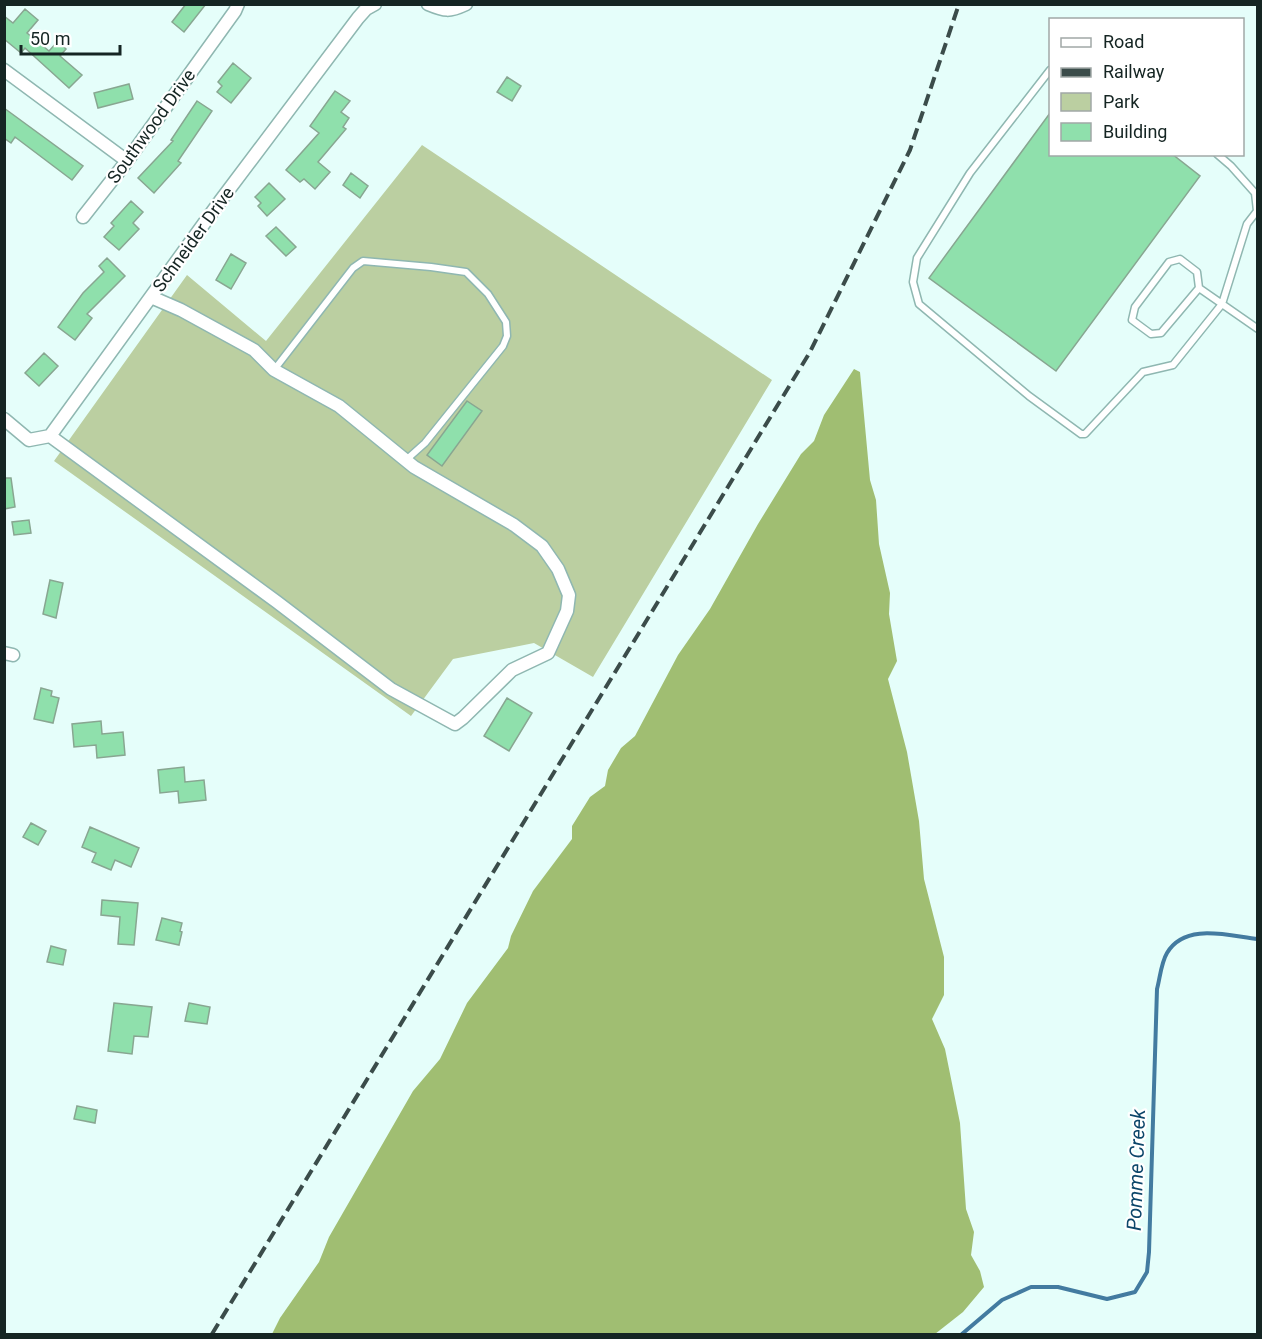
<svg xmlns="http://www.w3.org/2000/svg" width="1262" height="1339" font-family="Roboto,sans-serif">
  <style>
    .green { fill: #bbcfa1 }
    .forest { fill: #a0be72 }
    .lines { fill: none; stroke-linecap: round; stroke-linejoin: round }
    .stream { stroke: #437ba0; stroke-width: 4 }
    .building { fill: #8fe0ac; stroke: #88a691; stroke-width: 1.5 }
    .service-casing { stroke: #8fb7b1; stroke-width: 9 }
    .minor-casing { stroke: #8fb7b1; stroke-width: 15 }
    .service { stroke: #fff; stroke-width: 6 }
    .minor { stroke: #fff; stroke-width: 12 }
    .rail { stroke: #3b4c4a; stroke-width: 4; stroke-dasharray: 12 6; stroke-linecap: butt }
    .labels { text-anchor: middle; dominant-baseline: central; stroke-width: 4.5; stroke-linejoin: round; paint-order: stroke }
    .street-label { font-size: 18px; fill: #152523; stroke: #fff }
    .water-label { font-size: 20px; font-style: italic; fill: #0c466a; stroke: #fff }
  </style>
  <rect width="100%" height="100%" fill="#e5fefa"/>
  <path class="green" d="M 422,145 L 772,380 L 593,677 L 534,643 L 453,659 L 411,716 L 54,461 L 187,275 L 266,341 Z"/>
  <path class="forest" d="M 854,369 L 860,372 L 870,480 L 876,500 L 879,544 L 890,593 L 889,614 L 897,661 L 888,679 L 907,752 L 919,821 L 924,879 L 944,957 L 944,995 L 932,1019 L 945,1049 L 960,1123 L 966,1209 L 974,1232 L 971,1255 L 980,1271 L 984,1287 L 963,1312 L 935,1334 L 272,1334 L 280,1318 L 319,1262 L 329,1237 L 413,1091 L 440,1059 L 467,1003 L 508,948 L 511,936 L 533,891 L 572,839 L 572,826 L 590,797 L 605,786 L 608,770 L 621,748 L 635,736 L 678,655 L 710,609 L 758,524 L 801,454 L 814,441 L 824,415 Z"/>
  <g class="lines">
    <path class="stream" d="M 962,1334 L 1002,1300 L 1031,1287 L 1058,1287 L 1107,1299 L 1135,1292 L 1147,1272 L 1149,1252 L 1157,989 C 1160,978 1161,963 1167,953 C 1185,922 1229,936 1258,939"/>
  </g>
  <path class="building" d="M 186,4 L 206,4 L 184,32 L 172,22 Z
    M 25,9 L 38,20 L 27,33 L 49,51 L 58,41 L 66,49 L 60,56 L 82,75 L 69,88 L 25,48 L 21,53 L 4,39 L 4,16 L 13,23 Z
    M 233,63 L 251,78 L 231,103 L 217,92 L 222,86 L 218,82 Z
    M 507,77 L 521,86 L 512,101 L 497,92 Z
    M 129,84 L 133,99 L 98,108 L 94,93 Z
    M 335,91 L 350,101 L 341,112 L 349,118 L 343,127 L 346,129 L 318,162 L 330,172 L 315,189 L 304,179 L 300,182 L 286,170 L 319,133 L 310,126 Z
    M 197,101 L 212,111 L 178,161 L 181,163 L 154,193 L 138,178 L 173,141 L 171,140 Z
    M 4,108 L 83,166 L 72,180 L 15,137 L 11,143 L 4,138 Z
    M 1050,113 L 1050,154 L 1172,154 L 1200,176 L 1056,371 L 929,278 Z
    M 351,173 L 368,186 L 360,198 L 343,185 Z
    M 269,183 L 285,199 L 267,216 L 258,206 L 261,203 L 255,197 Z
    M 131,201 L 143,212 L 133,223 L 139,229 L 119,250 L 104,237 L 114,226 L 111,223 Z
    M 276,227 L 296,247 L 286,256 L 266,236 Z
    M 231,254 L 246,263 L 231,289 L 216,280 Z
    M 107,258 L 125,276 L 87,314 L 92,318 L 75,340 L 58,327 L 83,293 L 104,272 L 99,266 Z
    M 44,353 L 58,366 L 39,386 L 25,373 Z
    M 467,401 L 482,411 L 442,466 L 427,455 Z
    M 4,478 L 11,478 L 15,507 L 4,509 Z
    M 29,520 L 31,533 L 14,535 L 12,522 Z
    M 50,580 L 63,583 L 56,618 L 43,614 Z
    M 41,688 L 52,691 L 51,696 L 59,698 L 53,723 L 34,719 Z
    M 507,698 L 532,713 L 509,751 L 484,736 Z
    M 101,721 L 102,734 L 123,732 L 125,755 L 97,758 L 96,745 L 74,747 L 72,724 Z
    M 184,767 L 185,782 L 204,780 L 206,800 L 179,803 L 178,791 L 160,793 L 158,770 Z
    M 31,823 L 46,831 L 38,845 L 23,837 Z
    M 90,827 L 139,848 L 131,867 L 115,860 L 111,870 L 92,862 L 96,853 L 82,847 Z
    M 102,900 L 138,903 L 134,945 L 118,944 L 120,917 L 101,915 Z
    M 162,918 L 182,923 L 180,931 L 182,932 L 179,945 L 156,940 Z
    M 51,946 L 66,950 L 63,965 L 47,962 Z
    M 114,1003 L 152,1007 L 148,1037 L 134,1036 L 132,1054 L 108,1051 Z
    M 189,1003 L 210,1007 L 207,1024 L 185,1021 Z
    M 77,1106 L 97,1110 L 95,1123 L 74,1119 Z"/>
  <g class="lines">
    <g class="service-casing">
      <path id="service" d="M 1050,70 L 970,173 L 917,258 L 913,282 L 919,304 L 1029,396 L 1081,434 L 1085,434 L 1143,372 L 1173,365 L 1222,304 L 1247,224 L 1257,211 L 1255,193 L 1231,166 L 1217,154
        M 1199,288 L 1161,333 L 1151,334 L 1132,320 L 1135,307 L 1169,262 L 1180,259 L 1197,272 L 1199,288 L 1258,329
        M 274,370 L 353,268 L 363,261 L 431,267 L 466,272 L 488,294 L 506,322 L 507,336 L 503,346 L 425,443 L 406,460"/>
    </g>
    <g class="minor-casing">
      <path id="minor" d="M 428,4 C 445,11 449,12 466,4
        M 4,70 L 127,161
        M 83,217 L 127,161 L 235,11 L 238,4
        M 4,419 L 29,440 L 50,436 L 221,200 L 358,18 L 366,9 L 375,4
        M 50,436 L 277,602 L 391,689 L 455,724 L 463,718 L 512,670 L 548,653 L 567,611 L 569,595 L 558,569 L 542,546 L 514,525 L 414,467 L 339,406 L 274,370 L 254,350 L 181,310 L 151,297
        M 4,653 L 13,655"/>
    </g>
    <use href="#service" class="service"/>
    <use href="#minor" class="minor"/>
    <path class="rail" d="M 212,1334 L 810,352 L 910,150 L 959,4"/>
  </g>
  <g class="labels">
    <g class="street-label">
      <text transform="translate(151 126) rotate(-54)">Southwood Drive</text>
      <text transform="translate(193 239) rotate(-54)">Schneider Drive</text>
    </g>
    <g class="water-label">
      <text transform="translate(1136 1170) rotate(-88)">Pomme Creek</text>
    </g>
  </g>
  <rect width="1262" height="1339" fill="none" stroke="#152523" stroke-width="12"/>
  <rect x="1049" y="18" width="195" height="138" fill="#ffffff" stroke="#a1a8a7" stroke-width="1.5"/>
  <rect x="1061" y="38" width="30" height="9" fill="#ffffff" stroke="#a1a8a7" stroke-width="1.5"/>
  <text x="1103" y="48" font-size="18" fill="#152523">Road</text>
  <rect x="1061" y="68" width="30" height="9" fill="#3b4c4a" stroke="#a1a8a7" stroke-width="1.5"/>
  <text x="1103" y="78" font-size="18" fill="#152523">Railway</text>
  <rect x="1061" y="93" width="30" height="18" fill="#bbcfa1" stroke="#a1a8a7" stroke-width="1.5"/>
  <text x="1103" y="108" font-size="18" fill="#152523">Park</text>
  <rect x="1061" y="123" width="30" height="18" fill="#8fe0ac" stroke="#a1a8a7" stroke-width="1.5"/>
  <text x="1103" y="138" font-size="18" fill="#152523">Building</text>
  <path d="M21 45v9h99v-9" fill="none" stroke="#152523" stroke-width="3"/>
  <text x="30" y="45" font-size="18" fill="#152523" stroke="#ffffff" stroke-width="4.5" paint-order="stroke">50 m</text>
</svg>
